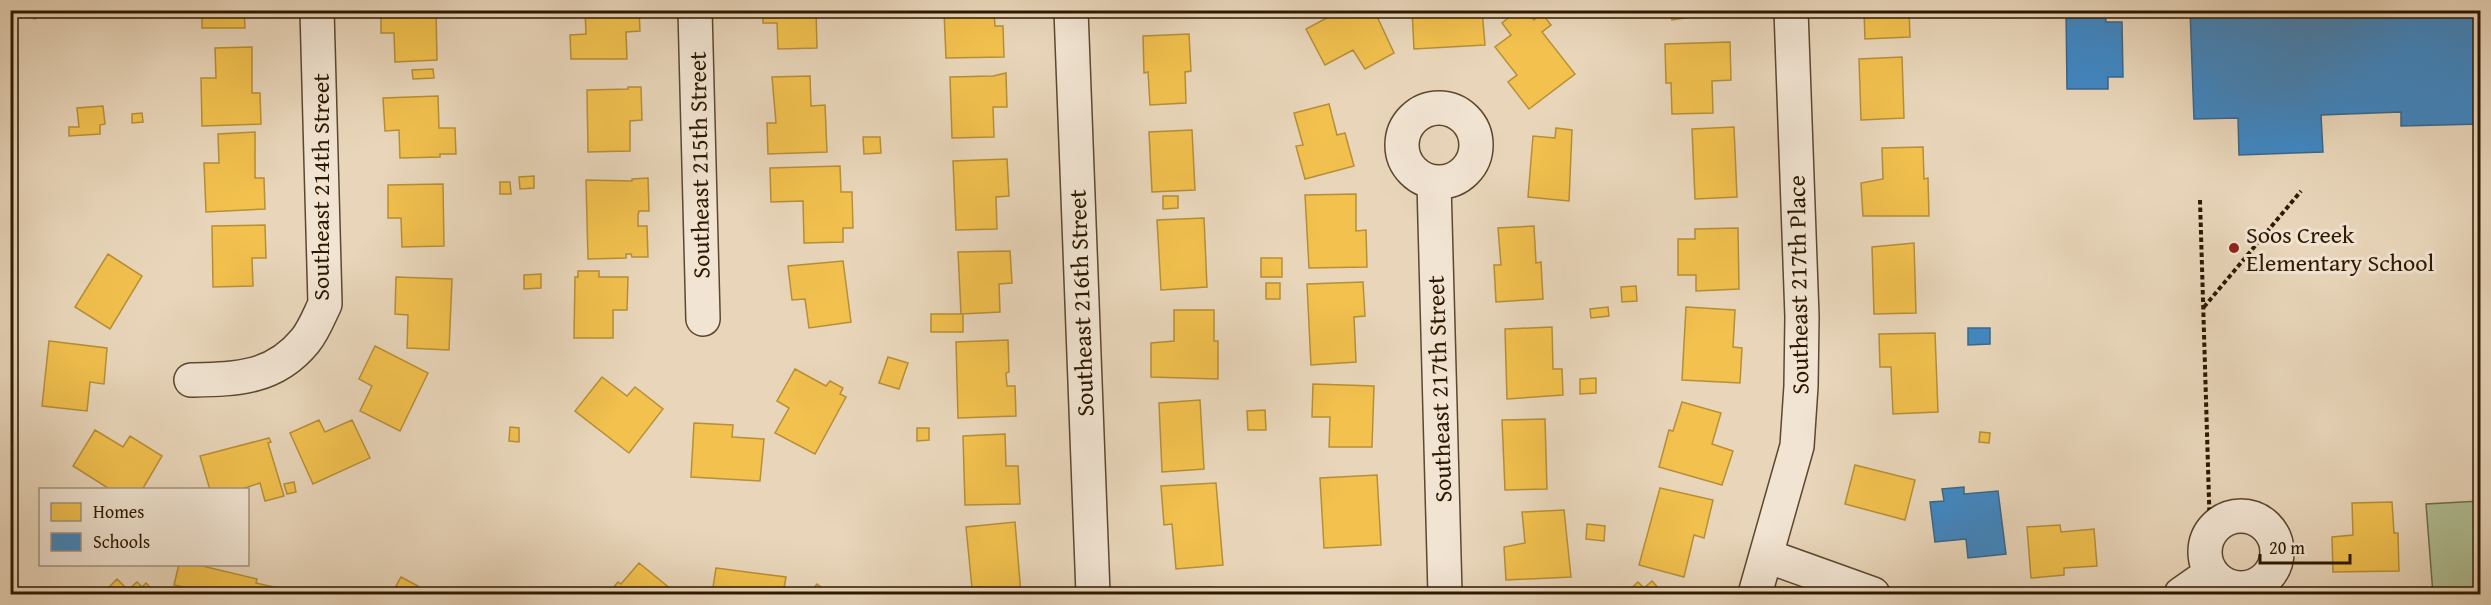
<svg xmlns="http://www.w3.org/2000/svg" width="2491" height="605" font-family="'Gentium Book Plus',serif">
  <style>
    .green { fill: #b0bf95; stroke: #6f6c4a; stroke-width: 1.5 }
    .homes { fill: #f2c14e; stroke: #b78f37; stroke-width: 1.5 }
    .schools { fill: #3f88c5; stroke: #3a678a; stroke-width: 1.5 }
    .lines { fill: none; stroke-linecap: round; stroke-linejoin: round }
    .minor-casing { stroke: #5d482e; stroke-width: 36 }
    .path { stroke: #2e1900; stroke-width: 4; stroke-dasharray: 4.5 3; stroke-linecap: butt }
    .minor { stroke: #f1e4d2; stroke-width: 33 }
    .poi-dot { fill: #8f2418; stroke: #f1e4d2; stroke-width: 2 }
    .labels { text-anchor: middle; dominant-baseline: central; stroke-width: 6; stroke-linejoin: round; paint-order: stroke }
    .street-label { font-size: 24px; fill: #2e1900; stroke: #f1e4d2 }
    .poi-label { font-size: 24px; fill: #2e1900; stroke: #f1e4d2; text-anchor: start }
  </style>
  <rect width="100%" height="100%" fill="#e9d6ba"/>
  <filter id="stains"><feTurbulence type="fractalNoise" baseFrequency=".00333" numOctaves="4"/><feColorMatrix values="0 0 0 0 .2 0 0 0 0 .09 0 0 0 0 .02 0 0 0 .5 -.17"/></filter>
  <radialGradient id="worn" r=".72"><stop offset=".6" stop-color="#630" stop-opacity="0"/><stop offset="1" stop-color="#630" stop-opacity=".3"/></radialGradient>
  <path class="green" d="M 2480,501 L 2480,594 L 2433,594 L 2426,504 Z"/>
  <path class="homes" d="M 15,10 L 39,10 L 35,19 Z
    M 202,10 L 244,10 L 245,28 L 202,28 Z
    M 381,10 L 436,10 L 437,60 L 395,62 L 394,33 L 381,33 Z
    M 585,10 L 639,10 L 640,31 L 626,32 L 627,59 L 571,59 L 570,35 L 586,34 Z
    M 763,10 L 816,10 L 817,48 L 778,49 L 777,23 L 763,23 Z
    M 996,10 L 994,12 L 995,26 L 1003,26 L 1004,57 L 946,58 L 944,11 Z
    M 1143,10 L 1187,10 L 1187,13 L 1143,14 Z
    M 1374,10 L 1394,53 L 1365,69 L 1353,50 L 1325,65 L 1306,29 L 1334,14 L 1333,10 Z
    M 1412,10 L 1482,10 L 1485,45 L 1414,49 Z
    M 1518,10 L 1525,10 L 1534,20 L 1542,13 L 1551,25 L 1542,32 L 1575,74 L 1529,109 L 1508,82 L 1517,75 L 1495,47 L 1511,35 L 1502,23 Z
    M 1670,10 L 1728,10 L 1728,11 L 1672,20 Z
    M 1859,10 L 1909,10 L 1910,37 L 1865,39 L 1864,11 Z
    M 1189,34 L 1191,71 L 1185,72 L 1186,103 L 1150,105 L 1148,72 L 1144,73 L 1143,36 Z
    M 1730,42 L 1731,80 L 1712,81 L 1713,113 L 1672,114 L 1671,83 L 1666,83 L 1665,44 Z
    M 252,47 L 252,93 L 260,93 L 261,124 L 202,126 L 201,78 L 216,78 L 215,48 Z
    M 1902,57 L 1904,118 L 1861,120 L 1859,59 Z
    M 433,69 L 434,78 L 413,79 L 412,70 Z
    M 1006,73 L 1007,107 L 993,107 L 994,137 L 952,138 L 950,77 L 993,76 Z
    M 810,76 L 811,106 L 825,105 L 827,152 L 768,154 L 767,123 L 776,123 L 772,77 Z
    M 628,87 L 641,87 L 642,120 L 630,121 L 630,151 L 588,152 L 587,90 L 628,89 Z
    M 438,96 L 439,128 L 455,128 L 456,154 L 440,154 L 440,157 L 400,158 L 399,130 L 385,131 L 383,98 Z
    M 1329,104 L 1337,135 L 1345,133 L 1354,166 L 1305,179 L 1296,146 L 1303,145 L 1294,113 Z
    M 103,106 L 105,124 L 100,125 L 100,134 L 69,136 L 69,127 L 79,127 L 77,108 Z
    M 142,113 L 143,122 L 132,123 L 132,114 Z
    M 1734,127 L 1737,197 L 1695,199 L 1692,129 Z
    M 1556,128 L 1572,130 L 1569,201 L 1528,197 L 1533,136 L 1555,138 Z
    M 1192,130 L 1195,190 L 1152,192 L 1149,132 Z
    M 255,132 L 255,178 L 264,178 L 265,209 L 206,212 L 204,163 L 219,163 L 218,134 Z
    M 863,137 L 880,137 L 881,153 L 864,154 Z
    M 1923,147 L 1924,179 L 1928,178 L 1929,216 L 1863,216 L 1861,183 L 1883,179 L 1882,148 Z
    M 1007,159 L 1009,196 L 996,197 L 997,229 L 956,230 L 953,161 Z
    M 840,166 L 841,192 L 852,192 L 853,228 L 843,228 L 843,242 L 804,243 L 803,201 L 771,202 L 770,168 Z
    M 534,176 L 534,188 L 520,189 L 519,177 Z
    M 648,178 L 649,211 L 639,211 L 638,215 L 638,226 L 647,226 L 648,257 L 632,257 L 631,254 L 626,254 L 626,258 L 588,259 L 586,180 L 632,181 L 632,179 Z
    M 500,182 L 510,182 L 511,194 L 500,194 Z
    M 443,184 L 444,246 L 402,247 L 401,218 L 388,218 L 388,185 Z
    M 1356,194 L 1356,231 L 1366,230 L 1367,267 L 1309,268 L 1305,195 Z
    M 1163,196 L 1178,196 L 1178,208 L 1163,209 Z
    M 1204,218 L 1207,287 L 1161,290 L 1157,220 Z
    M 265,225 L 266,258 L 252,258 L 253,286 L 213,287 L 212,226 Z
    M 1534,226 L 1536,263 L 1541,262 L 1543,299 L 1496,302 L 1494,265 L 1501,265 L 1498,228 Z
    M 1738,228 L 1739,289 L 1696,291 L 1696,275 L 1678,275 L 1678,239 L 1695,239 L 1695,229 Z
    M 1914,243 L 1916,313 L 1874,314 L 1872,247 Z
    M 1010,251 L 1012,283 L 999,284 L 1000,312 L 961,314 L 958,252 Z
    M 108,254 L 142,276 L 110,329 L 75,307 Z
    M 1261,258 L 1282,258 L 1282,277 L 1261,277 Z
    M 843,261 L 851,322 L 809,328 L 805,299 L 792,300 L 788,266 Z
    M 578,271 L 599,271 L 599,277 L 628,277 L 627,310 L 613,310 L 613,338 L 574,338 L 575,277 L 578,277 Z
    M 541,274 L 541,288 L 524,289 L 524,275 Z
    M 396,277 L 452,279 L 449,350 L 407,348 L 408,315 L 395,314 Z
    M 1363,282 L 1365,316 L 1354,317 L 1356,362 L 1311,365 L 1307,284 Z
    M 1266,283 L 1280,283 L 1280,299 L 1266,299 Z
    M 1636,286 L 1637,301 L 1622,302 L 1621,287 Z
    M 1608,307 L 1609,316 L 1591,318 L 1590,309 Z
    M 1686,307 L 1735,310 L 1733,347 L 1742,348 L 1740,383 L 1682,380 Z
    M 1174,310 L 1214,310 L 1214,341 L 1218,341 L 1218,379 L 1151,377 L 1151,343 L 1174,341 Z
    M 931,314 L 963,314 L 963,332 L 931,332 Z
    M 1552,327 L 1553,369 L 1562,369 L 1563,395 L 1507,399 L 1505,329 Z
    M 1935,333 L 1938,412 L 1893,414 L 1891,367 L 1880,367 L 1879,334 Z
    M 1008,340 L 1009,372 L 1006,373 L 1007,386 L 1015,386 L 1016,416 L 958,418 L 956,342 Z
    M 49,341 L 107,348 L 104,384 L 90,382 L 87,411 L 42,406 Z
    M 375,346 L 428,373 L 400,431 L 360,411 L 372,386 L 359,379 Z
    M 888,357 L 908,363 L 899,389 L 879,383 Z
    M 795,369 L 826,386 L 830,381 L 843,388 L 840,394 L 846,397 L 815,454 L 775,433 L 789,408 L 777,401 Z
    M 602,377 L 627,396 L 635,387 L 663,409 L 629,453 L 575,411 Z
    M 1596,378 L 1596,393 L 1580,394 L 1580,379 Z
    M 1313,384 L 1374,386 L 1372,447 L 1329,447 L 1330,417 L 1312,417 Z
    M 1200,400 L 1204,469 L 1162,472 L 1159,403 Z
    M 1682,402 L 1721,413 L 1712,444 L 1733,451 L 1722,485 L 1659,467 L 1669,430 L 1673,431 Z
    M 1265,410 L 1266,430 L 1248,430 L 1247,411 Z
    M 1545,419 L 1547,489 L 1505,490 L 1502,420 Z
    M 319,420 L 325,432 L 352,420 L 370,458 L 313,484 L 290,433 Z
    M 694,423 L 733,425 L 732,437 L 764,439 L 760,481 L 691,477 Z
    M 510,427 L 519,428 L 519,442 L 509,441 Z
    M 917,428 L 929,428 L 929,440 L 917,441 Z
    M 95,430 L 123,447 L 130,436 L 162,456 L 142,490 L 111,490 L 73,466 Z
    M 1980,432 L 1990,433 L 1989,443 L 1979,442 Z
    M 1005,434 L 1006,466 L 1018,466 L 1020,504 L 965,505 L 963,436 Z
    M 269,438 L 271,442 L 268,443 L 284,496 L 265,501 L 260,483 L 239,490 L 210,490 L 200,456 Z
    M 1855,465 L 1915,480 L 1905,520 L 1845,504 Z
    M 1377,475 L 1381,545 L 1324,548 L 1320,478 Z
    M 294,482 L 296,492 L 287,494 L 284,484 Z
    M 1216,483 L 1223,565 L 1176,569 L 1172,524 L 1164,525 L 1161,486 Z
    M 1660,488 L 1713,500 L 1704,538 L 1694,535 L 1684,577 L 1639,565 Z
    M 2392,502 L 2394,533 L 2398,533 L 2399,571 L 2333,572 L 2332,537 L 2353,535 L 2352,503 Z
    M 1564,510 L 1571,577 L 1506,580 L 1504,547 L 1525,543 L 1522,512 Z
    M 1015,522 L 1021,594 L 983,594 L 982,587 L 972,588 L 966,527 Z
    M 1587,524 L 1605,526 L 1604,541 L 1586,539 Z
    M 2060,525 L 2061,532 L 2094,529 L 2097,566 L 2064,568 L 2064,575 L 2031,578 L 2027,527 Z
    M 639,563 L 677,594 L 608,594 L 618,582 L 621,584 Z
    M 179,564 L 194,564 L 257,579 L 256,583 L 278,588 L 276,594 L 185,594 L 186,593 L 191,594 L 192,589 L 174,585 Z
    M 716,568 L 786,577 L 783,594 L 712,594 Z
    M 401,577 L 418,586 L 414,594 L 401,594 L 403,590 L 396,586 Z
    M 117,579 L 128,590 L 137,582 L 142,587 L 146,583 L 157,594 L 102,594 Z
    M 1652,581 L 1660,590 L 1656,594 L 1625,594 L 1638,582 L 1644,588 Z
    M 817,584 L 830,594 L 809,594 Z
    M 1212,587 L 1212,594 L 1175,594 L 1174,588 Z
    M 1362,588 L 1363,594 L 1322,594 L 1322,590 Z"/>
  <path class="schools" d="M 2105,10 L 2106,22 L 2122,22 L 2123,77 L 2108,77 L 2108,89 L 2067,89 L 2066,11 Z
    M 2190,10 L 2480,10 L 2480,124 L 2401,126 L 2401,112 L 2321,115 L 2323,152 L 2239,155 L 2238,118 L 2194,119 Z
    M 1968,328 L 1990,328 L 1990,344 L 1968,345 Z
    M 1964,487 L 1964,494 L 1998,491 L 2006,554 L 1968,558 L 1966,539 L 1935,542 L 1930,502 L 1944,501 L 1942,489 Z"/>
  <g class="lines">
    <g class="minor-casing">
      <path id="minor" d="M 695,10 L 703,319
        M 1071,10 L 1093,594
        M1402 145a37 37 0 1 1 74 0a37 37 0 1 1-74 0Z
        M 1434,183 L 1445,594
        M 191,380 C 236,379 274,379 305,341 C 314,330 319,316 325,304 L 317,10
        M2205 552a36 36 0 1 1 72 0a36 36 0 1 1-72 0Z
        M 1767,556 L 1873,594
        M 1755,594 L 1797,446 L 1801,386 L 1802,317 L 1791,10
        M 2181,594 L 2211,573"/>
    </g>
    <path class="path" d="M 2479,173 L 2480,176
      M 2200,200 L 2210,533
      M 2204,307 L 2301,191"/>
    <use href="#minor" class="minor"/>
  </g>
  <circle class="poi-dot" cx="2234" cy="248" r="6"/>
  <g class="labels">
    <g class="street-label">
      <text transform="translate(699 165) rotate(-91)">Southeast 215th Street</text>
      <text transform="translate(320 187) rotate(-90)">Southeast 214th Street</text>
      <text transform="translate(1798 285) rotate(-91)">Southeast 217th Place</text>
      <text transform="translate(1081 303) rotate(-92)">Southeast 216th Street</text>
      <text transform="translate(1439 389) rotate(-92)">Southeast 217th Street</text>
    </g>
    <g class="poi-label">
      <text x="2246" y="234">Soos Creek<tspan x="2246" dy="28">Elementary School</tspan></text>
    </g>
  </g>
  <rect width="2491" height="605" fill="none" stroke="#e9d6ba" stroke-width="36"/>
  <rect x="12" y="12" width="2467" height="581" fill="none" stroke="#2e1900" stroke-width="3"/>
  <rect x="18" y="18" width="2455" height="569" fill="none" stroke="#2e1900" stroke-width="1.5"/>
  <rect x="39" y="488" width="210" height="78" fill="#f1e4d2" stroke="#a3937e" stroke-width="1.5"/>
  <rect x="51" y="503" width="30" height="18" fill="#f2c14e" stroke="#a3937e" stroke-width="1.5"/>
  <text x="93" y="518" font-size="18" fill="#2e1900">Homes</text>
  <rect x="51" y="533" width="30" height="18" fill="#3f88c5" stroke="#a3937e" stroke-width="1.5"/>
  <text x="93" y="548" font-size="18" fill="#2e1900">Schools</text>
  <path d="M2260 554v9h90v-9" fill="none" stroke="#2e1900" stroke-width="3"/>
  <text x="2269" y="554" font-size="18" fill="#2e1900" stroke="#f1e4d2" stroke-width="4.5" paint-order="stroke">20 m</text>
  <rect width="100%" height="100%" filter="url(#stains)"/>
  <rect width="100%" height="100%" fill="url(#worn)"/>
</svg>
